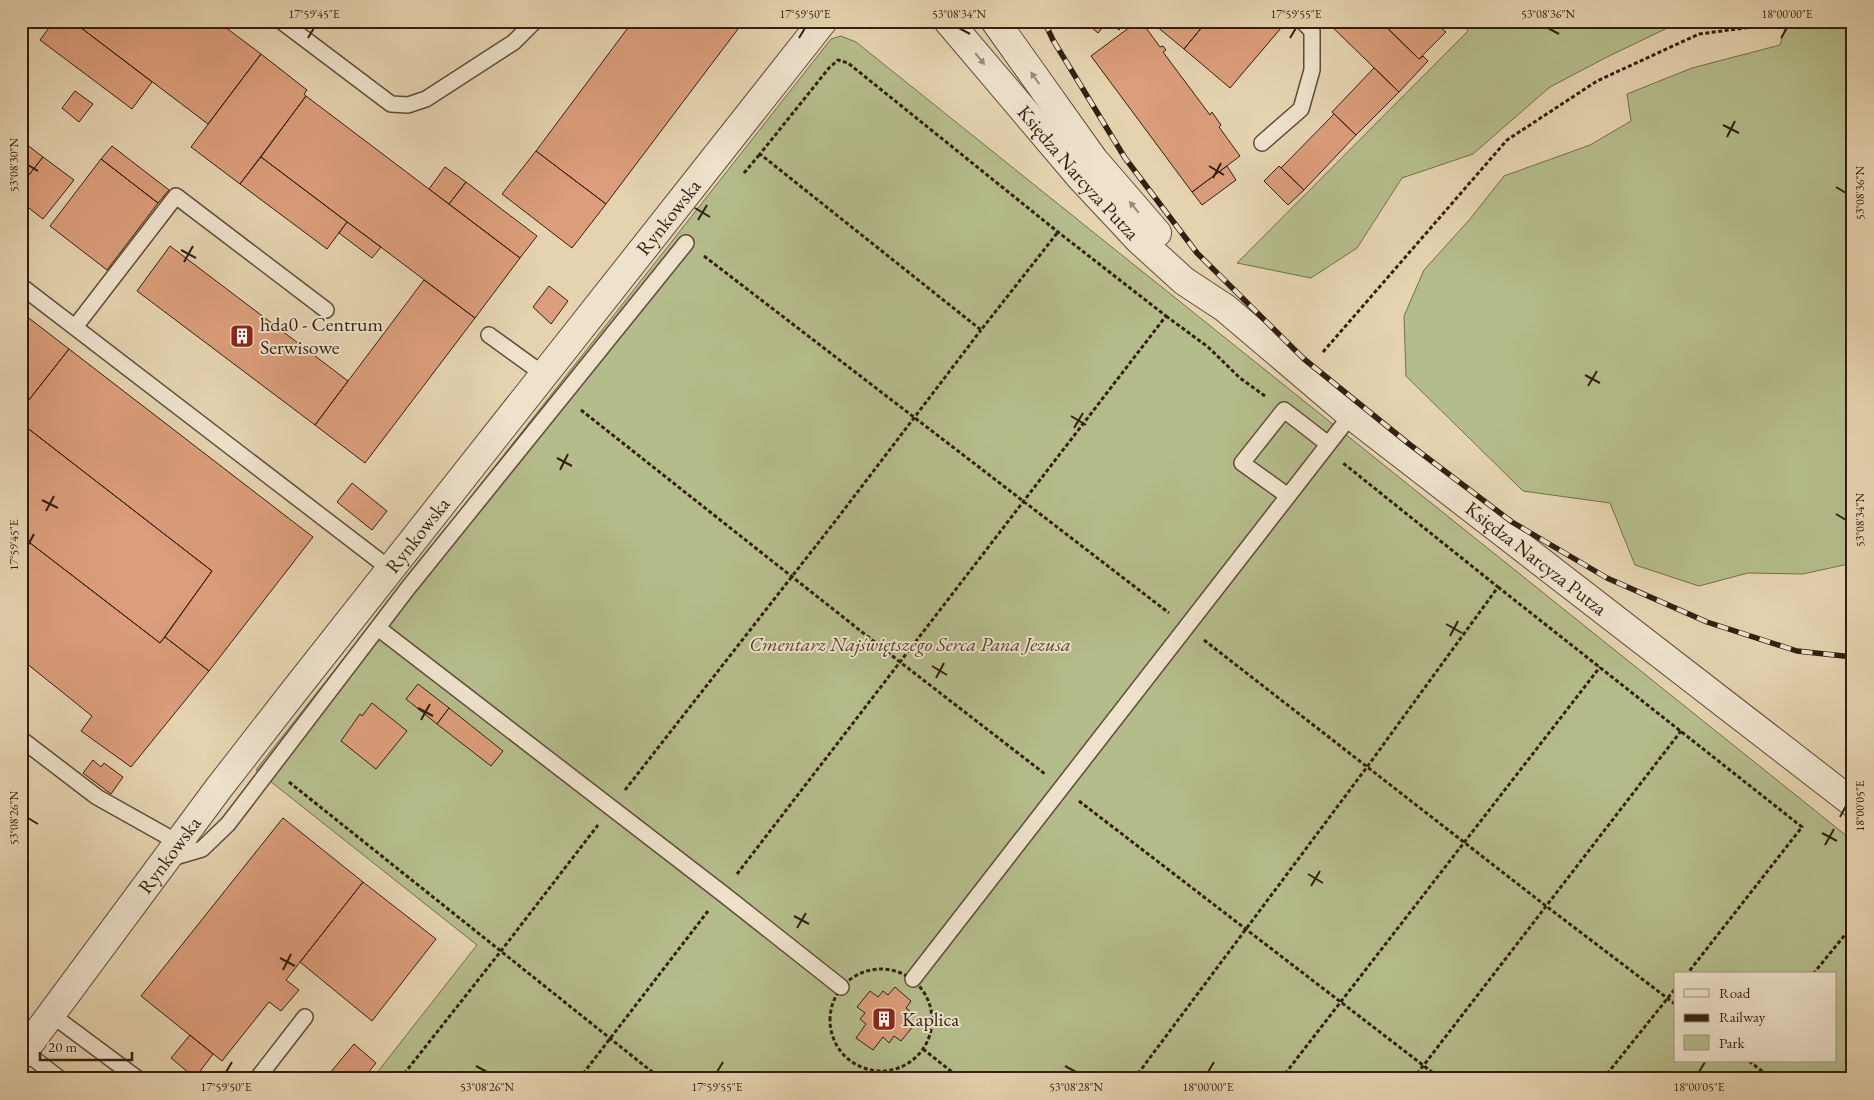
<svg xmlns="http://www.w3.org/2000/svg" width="1874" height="1100" font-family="'EB Garamond',serif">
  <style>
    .green { fill: #b5bc8b; stroke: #746e4e; fill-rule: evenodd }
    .building { fill: #db9d7b; stroke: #341f10 }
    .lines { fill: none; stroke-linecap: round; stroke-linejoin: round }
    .lane-casing { stroke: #604c38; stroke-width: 18 }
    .street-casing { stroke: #604c38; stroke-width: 30 }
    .path { stroke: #341f10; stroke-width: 3; stroke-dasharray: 4 2.5; stroke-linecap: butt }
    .lane { stroke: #eee2cc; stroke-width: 15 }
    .street { stroke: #eee2cc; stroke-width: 28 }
    .rail-casing { stroke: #341f10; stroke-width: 5.5 }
    .rail { stroke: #eee2cc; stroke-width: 4; stroke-dasharray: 11; stroke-linecap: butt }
    .oneway { fill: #9a8a77 }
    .ticks { fill: none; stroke: #341f10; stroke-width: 2 }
    .labels { text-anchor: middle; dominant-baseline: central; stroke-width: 4; stroke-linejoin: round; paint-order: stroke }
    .street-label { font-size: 20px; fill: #341f10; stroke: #eee2cc }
    .poi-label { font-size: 20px; fill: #341f10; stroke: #eee2cc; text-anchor: start }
    .park-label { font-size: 20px; font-style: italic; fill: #54462f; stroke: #eee2cc }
    .neatline { fill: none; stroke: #341f10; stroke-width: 2 }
    .ticks-label { font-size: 12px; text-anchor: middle; fill: #341f10 }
  </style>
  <rect width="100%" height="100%" fill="#e5d3b0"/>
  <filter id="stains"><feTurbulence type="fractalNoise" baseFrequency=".004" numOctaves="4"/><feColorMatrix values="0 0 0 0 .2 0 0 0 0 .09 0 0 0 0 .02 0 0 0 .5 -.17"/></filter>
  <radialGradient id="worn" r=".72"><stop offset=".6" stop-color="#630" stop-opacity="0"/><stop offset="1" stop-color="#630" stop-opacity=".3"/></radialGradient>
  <path class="green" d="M 1460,21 L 1682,21 L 1607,57 L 1550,87 L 1473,154 L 1402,178 L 1357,248 L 1311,278 L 1237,263 L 1468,31 Z
    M 1787,21 L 1853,21 L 1853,563 L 1803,574 L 1748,573 L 1699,586 L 1635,565 L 1610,503 L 1523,491 L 1406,376 L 1404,316 L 1424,270 L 1470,219 L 1504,176 L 1590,145 L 1631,121 L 1627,94 L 1692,68 L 1780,45 Z
    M 841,36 L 856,42 L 1853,841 L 1853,1079 L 372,1079 L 477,945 L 256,770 L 831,39 ZM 1675,974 L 1835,974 L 1835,1061 L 1675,1061 Z"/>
  <path class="building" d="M 54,21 L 72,21 L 152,82 L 132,109 L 40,40 Z
    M 72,21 L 217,21 L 261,54 L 208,124 Z
    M 633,21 L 744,21 L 606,204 L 536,151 Z
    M 1084,21 L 1108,21 L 1098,33 Z
    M 1109,21 L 1126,21 L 1119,30 Z
    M 1138,21 L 1141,21 L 1160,47 L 1163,46 L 1166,50 L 1163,52 L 1210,115 L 1212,112 L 1221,125 L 1219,127 L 1240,156 L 1192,192 L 1091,56 Z
    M 1150,21 L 1207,21 L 1184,49 Z
    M 1207,21 L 1287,21 L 1230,88 L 1184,49 Z
    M 1326,21 L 1380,21 L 1419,59 L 1423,56 L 1428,61 L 1399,92 Z
    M 1380,21 L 1434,21 L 1446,32 L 1419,59 Z
    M 261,54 L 307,90 L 304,94 L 306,96 L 240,184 L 191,147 Z
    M 1374,68 L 1399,92 L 1356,135 L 1332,112 Z
    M 75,91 L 93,104 L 79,122 L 62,108 Z
    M 306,96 L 520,258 L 475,318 L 261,157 Z
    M 1334,114 L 1356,135 L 1304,190 L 1281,168 Z
    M 26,144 L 43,157 L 28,176 L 21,171 L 21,150 Z
    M 112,146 L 169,190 L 158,203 L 101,159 Z
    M 536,151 L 606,204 L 572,248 L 502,194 Z
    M 43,157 L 74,180 L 43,219 L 21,202 L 21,185 Z
    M 261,157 L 347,222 L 327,249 L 240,184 Z
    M 101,159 L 158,203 L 107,270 L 50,226 Z
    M 1227,166 L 1236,180 L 1202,205 L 1192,192 Z
    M 1279,166 L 1304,190 L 1288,205 L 1264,181 Z
    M 445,167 L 466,182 L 449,204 L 429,189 Z
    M 466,182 L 537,236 L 520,258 L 449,204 Z
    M 347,222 L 381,247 L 372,258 L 339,233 Z
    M 170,246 L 348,381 L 315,425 L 137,291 Z
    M 424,280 L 475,318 L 365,463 L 315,425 Z
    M 549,286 L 568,301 L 551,324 L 533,307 Z
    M 21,312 L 69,349 L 21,410 Z
    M 69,349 L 313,537 L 209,671 L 165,637 L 212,571 L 21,423 L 21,410 Z
    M 21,423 L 212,571 L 160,643 L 21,536 Z
    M 352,483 L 387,511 L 372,530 L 337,502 Z
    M 21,536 L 160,643 L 165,637 L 209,671 L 131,767 L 81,731 L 92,716 L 21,659 Z
    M 418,684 L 449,708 L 437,724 L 406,699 Z
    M 372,703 L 407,731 L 376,769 L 341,741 L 360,714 L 362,716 Z
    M 449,708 L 503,751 L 491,766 L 437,724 Z
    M 93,760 L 101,767 L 104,763 L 123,777 L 111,794 L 83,773 Z
    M 283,818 L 363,882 L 286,980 L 299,990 L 281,1011 L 269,1002 L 222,1061 L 141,996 Z
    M 363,882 L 436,939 L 372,1021 L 300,962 Z
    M 895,987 L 911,1001 L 906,1008 L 911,1012 L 906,1019 L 914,1025 L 901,1041 L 894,1036 L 889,1043 L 883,1037 L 873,1050 L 856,1038 L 866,1024 L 860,1019 L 865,1013 L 857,1007 L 870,991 L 878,997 L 883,991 L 888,995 Z
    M 190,1035 L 213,1054 L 195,1078 L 171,1058 Z
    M 354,1044 L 376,1063 L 363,1079 L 325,1079 Z"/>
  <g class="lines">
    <g class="lane-casing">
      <path id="lane" d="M 281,21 L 391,104 L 408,105 L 426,99 L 514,42 L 535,21
        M 1262,143 L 1301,109 L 1312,70 L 1312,31 L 1302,21
        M 21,286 L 390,569
        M 75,327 L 176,196 L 326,310
        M 489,335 L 543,374
        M 1288,496 L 1242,463 L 1284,410 L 1328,444
        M 378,628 L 722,893 L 841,987
        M 21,739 L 97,797 L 179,843
        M 168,859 L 202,849 L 228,824 L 408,588 L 686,243
        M 913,979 L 1351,415
        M 52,1015 L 138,1079
        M 24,1051 L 60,1079
        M 257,1079 L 305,1017"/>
    </g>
    <g class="street-casing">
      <g id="street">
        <path id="s1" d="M 948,21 L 1081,178 L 1139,240 L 1184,281 L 1225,308 L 1351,415 L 1853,803"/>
        <path d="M 995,21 L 1094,160 L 1157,233"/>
        <path id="s2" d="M 21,1055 L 218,789 L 295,690 L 823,21"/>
      </g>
    </g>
    <path class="path" d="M 744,173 L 760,154
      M 704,256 L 1169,613
      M 1166,316 L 1208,347 L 1240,378 L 1265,396
      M 1323,352 L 1507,140 L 1597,81 L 1699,34 L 1798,21
      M 581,410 L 900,662 L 1045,774
      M 1498,587 L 1802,827 L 1687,974
      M 1204,640 L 1546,906 L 1675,1004
      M 289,782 L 661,1079
      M 625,790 L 840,515 L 981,330
      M 1079,801 L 1441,1079
      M 737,874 L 1166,316 L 1058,232 L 848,63 L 838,60 L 829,68 L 760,154 L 981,330 L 1058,232
      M830 1020a51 51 0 1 1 102 0a51 51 0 1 1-102 0Z
      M 1813,974 L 1853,925
      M 923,1049 L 961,1079
      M 1749,1061 L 1772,1079
      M 400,1079 L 501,951 L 598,825
      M 579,1079 L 708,911
      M 1134,1079 L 1367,767 L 1498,587 L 1343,463
      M 1281,1079 L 1600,667
      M 1413,1079 L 1681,731
      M 1603,1079 L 1675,989"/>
    <use href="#lane" class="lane"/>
    <use href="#street" class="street"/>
    <g class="rail-casing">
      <path id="rail" d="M 1044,21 L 1053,40 L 1125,158 L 1197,253 L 1304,359 L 1409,444 L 1512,522 L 1607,578 L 1707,622 L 1797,651 L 1853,657"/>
    </g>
    <use href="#rail" class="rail"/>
  </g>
  <defs><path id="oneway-solid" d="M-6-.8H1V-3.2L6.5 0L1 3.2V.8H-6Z" transform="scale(1.25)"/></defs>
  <g class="oneway">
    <use href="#oneway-solid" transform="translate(980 59) rotate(51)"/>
    <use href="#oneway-solid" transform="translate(1035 78) rotate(-125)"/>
    <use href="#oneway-solid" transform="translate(1134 207) rotate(-130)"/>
  </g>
  <path class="ticks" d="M 959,28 L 970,34M 1548,28 L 1559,34M 308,38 L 314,28M 799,38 L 805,28M 1290,38 L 1296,28M 1781,38 L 1787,28M 1723,125 L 1739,133M 1727,137 L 1735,121M 28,165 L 38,171M 1209,166 L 1224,175M 1213,178 L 1221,163M 1836,187 L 1846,193M 695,208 L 710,217M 698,220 L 707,205M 181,250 L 196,258M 184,262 L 193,246M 1585,375 L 1600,383M 1588,386 L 1597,371M 1071,416 L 1086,425M 1074,428 L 1083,413M 557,458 L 572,466M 560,470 L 568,454M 42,500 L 58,508M 46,511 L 54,496M 1836,514 L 1846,520M 28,545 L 34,534M 1446,624 L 1462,633M 1450,636 L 1458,621M 932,666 L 947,675M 936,678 L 944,663M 418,708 L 433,716M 421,720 L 430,704M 1840,817 L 1846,806M 28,818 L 38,824M 1822,833 L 1837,841M 1825,845 L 1834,829M 1308,874 L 1323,883M 1311,886 L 1320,871M 794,916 L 809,924M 797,928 L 806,913M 280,958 L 295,966M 283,970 L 291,954M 476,1066 L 487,1072M 1065,1066 L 1076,1072M 226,1072 L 232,1062M 717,1072 L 723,1062M 1208,1072 L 1214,1062M 1699,1072 L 1705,1062"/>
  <defs>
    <g id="building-square" transform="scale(1.25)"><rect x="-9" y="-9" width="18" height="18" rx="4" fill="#8f2418" stroke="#eee2cc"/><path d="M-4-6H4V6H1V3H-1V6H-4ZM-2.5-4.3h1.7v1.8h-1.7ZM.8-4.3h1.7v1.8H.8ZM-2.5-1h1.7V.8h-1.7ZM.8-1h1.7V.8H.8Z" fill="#fff"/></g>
  </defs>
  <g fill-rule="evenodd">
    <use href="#building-square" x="242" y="336"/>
    <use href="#building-square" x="884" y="1019"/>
  </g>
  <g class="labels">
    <g class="street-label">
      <text stroke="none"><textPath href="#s1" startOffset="200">Księdza Narcyza Putza</textPath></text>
      <text stroke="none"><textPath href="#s2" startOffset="1059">Rynkowska</textPath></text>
      <text stroke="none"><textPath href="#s2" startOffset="654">Rynkowska</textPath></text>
      <text stroke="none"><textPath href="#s1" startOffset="800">Księdza Narcyza Putza</textPath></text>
      <text stroke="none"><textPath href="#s2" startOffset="249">Rynkowska</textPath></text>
    </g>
    <g class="poi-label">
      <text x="260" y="324">hda0 - Centrum<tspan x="260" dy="23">Serwisowe</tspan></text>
      <text x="902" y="1019">Kaplica</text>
    </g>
    <g class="park-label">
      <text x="910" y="644">Cmentarz Najświętszego Serca Pana Jezusa</text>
    </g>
  </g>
  <rect width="1874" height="1100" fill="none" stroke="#e5d3b0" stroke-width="55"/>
  <rect x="1674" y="972" width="162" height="90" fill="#eee2cc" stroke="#a49481"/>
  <rect x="1684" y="989" width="25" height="8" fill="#eee2cc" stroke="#a49481"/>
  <text x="1719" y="998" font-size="15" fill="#341f10">Road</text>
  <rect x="1684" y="1014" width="25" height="8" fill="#341f10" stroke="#a49481"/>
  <text x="1719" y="1022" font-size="15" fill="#341f10">Railway</text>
  <rect x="1684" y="1035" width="25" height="15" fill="#b5bc8b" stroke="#a49481"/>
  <text x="1719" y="1048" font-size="15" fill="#341f10">Park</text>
  <path d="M40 1052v8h92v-8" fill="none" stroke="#341f10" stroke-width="2.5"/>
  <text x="48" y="1052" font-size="15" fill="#341f10" stroke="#eee2cc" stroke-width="4" paint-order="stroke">20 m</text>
  <rect x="28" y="28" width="1818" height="1044" class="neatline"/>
  <g class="ticks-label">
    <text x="314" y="18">17°59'45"E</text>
    <text x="805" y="18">17°59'50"E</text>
    <text x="959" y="18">53°08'34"N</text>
    <text x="1296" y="18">17°59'55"E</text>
    <text x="1548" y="18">53°08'36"N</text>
    <text x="1787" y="18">18°00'00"E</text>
    <text transform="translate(14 165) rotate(-90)" y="4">53°08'30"N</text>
    <text transform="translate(1860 193) rotate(-90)" y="4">53°08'36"N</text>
    <text transform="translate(1860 520) rotate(-90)" y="4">53°08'34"N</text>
    <text transform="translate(14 545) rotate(-90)" y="4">17°59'45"E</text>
    <text transform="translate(1860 806) rotate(-90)" y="4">18°00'05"E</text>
    <text transform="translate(14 818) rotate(-90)" y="4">53°08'26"N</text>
    <text x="226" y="1091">17°59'50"E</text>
    <text x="487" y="1091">53°08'26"N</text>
    <text x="717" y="1091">17°59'55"E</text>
    <text x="1076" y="1091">53°08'28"N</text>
    <text x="1208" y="1091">18°00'00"E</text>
    <text x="1699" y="1091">18°00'05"E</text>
  </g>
  <rect width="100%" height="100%" filter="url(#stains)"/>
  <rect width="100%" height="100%" fill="url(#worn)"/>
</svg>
